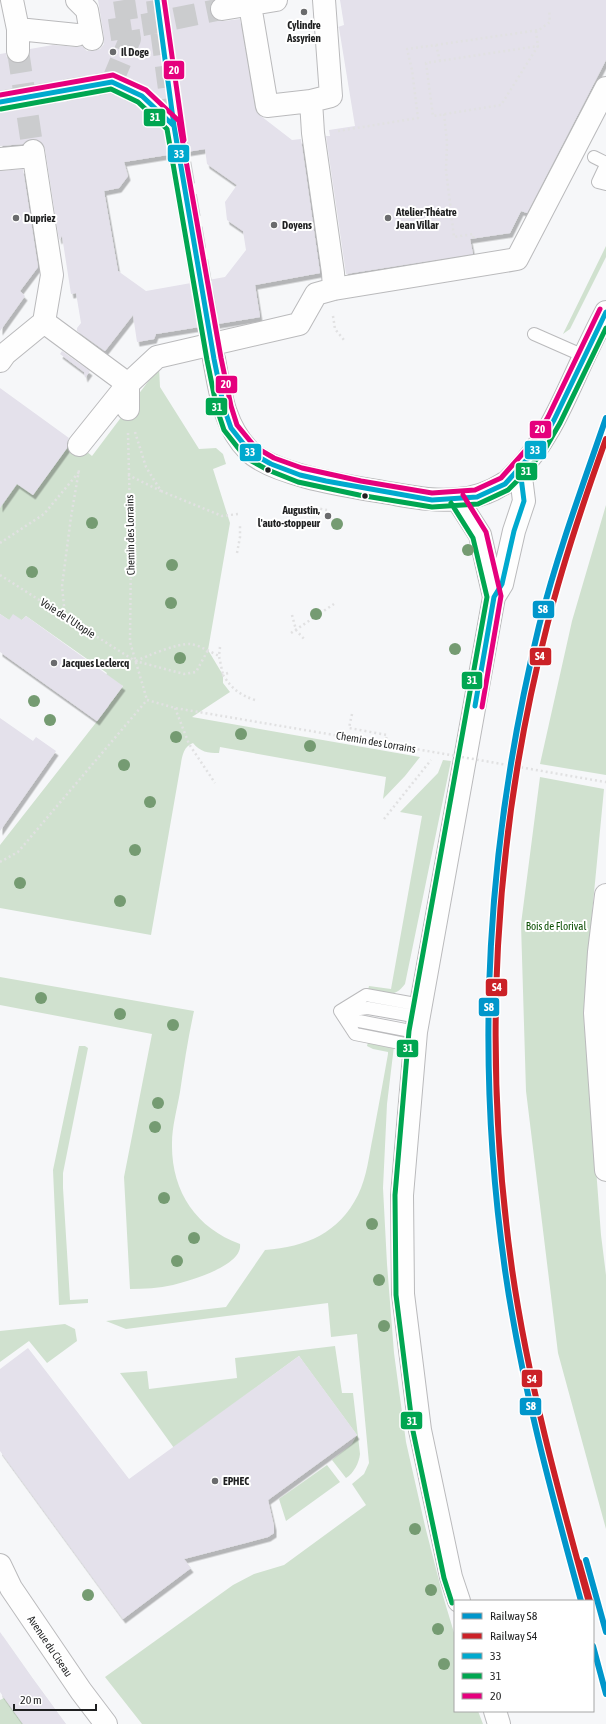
<svg xmlns="http://www.w3.org/2000/svg" width="606" height="1724" font-family="'Asap Condensed',sans-serif">
  <style>
    .green { fill: #d0e1cf }
    .building { fill: #e4e1eb; fill-rule: evenodd; filter: url(#shadow) }
    .lines { fill: none; stroke-linecap: round; stroke-linejoin: round }
    .street-tunnel { stroke: #cbccce; stroke-width: 22; stroke-dasharray: 22 11; stroke-linecap: butt }
    .secondary-tunnel { stroke: #cbccce; stroke-width: 22; stroke-dasharray: 22 11; stroke-linecap: butt }
    .lane-casing { stroke: #bababc; stroke-width: 14 }
    .street-casing { stroke: #bababc; stroke-width: 24 }
    .secondary-casing { stroke: #bababc; stroke-width: 24 }
    .path { stroke: #e1e1e2; stroke-width: 2.5; stroke-dasharray: 2 3; stroke-linecap: butt }
    .lane { stroke: #fefefe; stroke-width: 12 }
    .street { stroke: #fefefe; stroke-width: 22 }
    .secondary { stroke: #fefefe; stroke-width: 22 }
    .path-bridge { stroke: #e1e1e2; stroke-width: 2.5; stroke-dasharray: 2 3; stroke-linecap: butt }
    .bus-1-casing { stroke: #fff; stroke-width: 8 }
    .bus-2-casing { stroke: #fff; stroke-width: 8 }
    .bus-3-casing { stroke: #fff; stroke-width: 8 }
    .bus-1 { stroke: #00a9ce; stroke-width: 5 }
    .bus-2 { stroke: #00a651; stroke-width: 5 }
    .bus-3 { stroke: #e5007d; stroke-width: 5 }
    .rail-1-casing { stroke: #fff; stroke-width: 9 }
    .rail-2-casing { stroke: #fff; stroke-width: 9 }
    .rail-1 { stroke: #0096cb; stroke-width: 6 }
    .rail-2 { stroke: #cb2127; stroke-width: 6 }
    .tree { fill: #759b72 }
    .poi-dot { fill: #6a6b6d; stroke: #fff; stroke-width: 1.5 }
    .bus-dot { fill: #1f2021; stroke: #fff; stroke-width: 1.5 }
    .labels { text-anchor: middle; dominant-baseline: central; stroke-width: 4; stroke-linejoin: round; paint-order: stroke }
    .poi-label { font-size: 11px; font-weight: bold; fill: #1f2021; stroke: #fff; text-anchor: start }
    .street-label { font-size: 11px; fill: #1f2021; stroke: #fff }
    .park-label { font-size: 11px; fill: #0c4f04; stroke: #fff }
    .line-badge { stroke: #fff; stroke-width: 1.5 }
    .badge-label { font-size: 11px; text-anchor: middle; font-weight: bold; fill: #fff }
  </style>
  <defs>
    <filter id="shadow"><feDropShadow dx="2.5" dy="4.5" stdDeviation="0" flood-color="#0004"/></filter>
  </defs>
  <rect width="100%" height="100%" fill="#f6f7f9"/>
  <path class="green" d="M 606,246 L 606,257 L 570,329 L 563,334 Z
    M 159,367 L 160,387 L 199,449 L 216,448 L 223,454 L 226,464 L 213,469 L 230,523 L 208,650 L 223,675 L 223,683 L 230,692 L 192,717 L 420,757 L 405,776 L 383,799 L 386,777 L 220,747 L 219,753 C 208,753 200,752 193,743 C 182,747 182,759 180,769 L 151,935 L 0,908 L 0,845 L 109,706 L 108,700 L 112,701 L 123,686 L 103,679 L 107,673 L 26,616 L 22,620 L 9,620 L 0,614 L 0,508 L 5,475 L 33,495 L 73,440 L 92,456 Z
    M 606,505 L 606,775 L 540,764 L 572,621 Z
    M 443,760 L 451,761 L 405,984 C 394,999 384,993 368,990 L 369,986 L 391,989 L 422,816 L 400,812 L 438,773 Z
    M 540,777 L 604,789 L 591,924 L 586,1034 L 601,1235 L 606,1275 L 606,1529 L 558,1353 L 526,1091 L 521,924 Z
    M 0,977 L 194,1011 C 188,1038 184,1065 180,1092 C 177,1109 172,1127 172,1143 C 171,1191 196,1228 240,1244 C 243,1266 189,1281 173,1285 C 159,1288 144,1289 130,1289 L 124,1177 L 152,1034 L 0,1005 Z
    M 368,1042 L 394,1046 L 387,1104 L 383,1188 L 387,1264 L 394,1353 L 406,1442 L 425,1526 L 443,1596 L 455,1636 L 455,1711 L 478,1711 L 483,1724 L 142,1724 L 105,1677 L 233,1585 L 254,1574 L 284,1565 L 366,1505 L 352,1484 L 364,1474 L 369,1463 L 357,1334 L 331,1337 L 328,1303 L 126,1329 L 106,1321 L 226,1307 L 265,1250 C 306,1247 339,1233 358,1195 C 367,1177 369,1155 373,1136 C 378,1109 383,1082 388,1054 L 388,1052 L 373,1049 L 367,1046 Z
    M 79,1046 L 85,1046 L 88,1048 L 63,1173 L 63,1188 L 70,1300 L 88,1299 L 88,1303 L 59,1305 L 53,1170 Z
    M 65,1324 L 75,1329 L 77,1341 L 47,1363 L 29,1341 L 0,1362 L 0,1331 Z
    M 335,1346 L 342,1393 L 353,1393 L 360,1454 C 359,1463 354,1473 346,1478 L 332,1460 L 352,1444 L 357,1435 L 299,1356 L 174,1448 L 120,1373 L 147,1371 L 149,1389 L 237,1378 L 235,1358 Z
    M 327,1465 L 340,1482 L 286,1521 L 279,1499 Z
    M 4,1698 L 23,1724 L 0,1724 L 0,1700 Z"/>
  <path class="building" d="M 98,0 L 214,0 L 210,5 L 210,11 L 213,17 L 217,21 L 224,21 L 240,19 L 255,108 L 257,113 L 292,140 L 301,139 L 320,273 L 255,285 L 260,317 L 156,334 L 154,339 L 137,342 L 133,315 L 105,351 L 77,331 L 77,328 L 81,323 L 76,293 L 71,294 L 62,236 L 59,240 L 45,149 L 43,144 L 38,140 L 32,139 L 26,141 L 23,144 L 0,146 L 0,54 L 6,53 L 7,58 L 11,62 L 18,63 L 24,62 L 29,58 L 30,49 L 53,45 L 76,47 L 82,46 L 87,51 L 94,51 L 100,49 L 104,44 L 104,37 ZM 205,149 L 207,164 L 237,185 L 225,202 L 227,220 L 243,231 L 246,250 L 225,277 L 146,291 L 118,271 L 104,191 L 119,188 L 128,176 L 124,162 Z
    M 340,0 L 606,0 L 606,60 L 527,213 L 521,211 L 510,233 L 470,239 L 473,254 L 346,274 L 326,136 L 330,136 L 329,130 L 355,126 L 339,28 L 338,27 L 344,25 Z
    M 23,169 L 38,267 L 20,291 L 25,296 L 0,331 L 0,171 Z
    M 62,351 L 90,371 L 85,378 L 84,372 L 60,354 Z
    M 0,388 L 69,438 L 67,443 L 67,448 L 33,495 L 17,484 L 0,508 Z
    M 0,614 L 9,620 L 13,614 L 22,620 L 26,616 L 123,686 L 97,721 L 0,652 Z
    M 0,718 L 33,741 L 36,737 L 56,751 L 0,831 Z
    M 28,1348 L 129,1479 L 299,1356 L 357,1435 L 268,1500 L 274,1526 L 274,1533 L 268,1537 L 184,1559 L 191,1568 L 123,1619 L 0,1451 L 0,1369 Z
    M 0,1632 L 31,1676 L 66,1724 L 23,1724 L 0,1692 Z"/>
  <g class="lines">
    <path class="street-tunnel" d="M 77,35 L 143,25 L 222,9
      M 18,51 L 33,151"/>
    <path class="secondary-tunnel" d="M 157,0 L 174,126 L 214,359
      M 112,82 L 130,39 L 124,0
      M 0,102 L 112,82 L 142,96 L 174,126"/>
    <g class="lane-casing">
      <path id="lane" d="M 594,157 L 606,163
        M 606,165 L 598,182 L 606,184
        M 534,334 L 584,356
        M 340,1011 L 355,1034 L 415,1046
        M 340,1011 L 366,995 L 421,1005
        M 343,1011 L 368,1008 L 419,1017
        M 341,1012 L 359,1021 L 416,1032"/>
    </g>
    <g class="street-casing">
      <path id="street" d="M 12,0 L 18,29 L 18,51
        M 77,0 L 87,10 L 92,39
        M 256,0 L 256,3 L 251,11 L 267,106 L 311,101 L 313,133 L 333,273 L 334,289
        M 222,9 L 276,0
        M 18,29 L 77,35
        M 311,101 L 331,96 L 324,0
        M 33,151 L 52,275 L 44,322 L 128,384 L 79,445
        M 0,159 L 33,156
        M 0,361 L 5,354 L 44,322
        M 128,409 L 128,384 L 157,357 L 299,324 L 316,294 L 334,289 L 517,259 L 606,88
        M 606,895 L 599,952 L 595,1013 L 606,1170
        M 0,1565 L 11,1588 L 81,1691 L 106,1724"/>
    </g>
    <g class="secondary-casing">
      <path id="secondary" d="M 214,359 C 220,392 224,426 249,451 C 273,475 348,486 383,492 C 408,496 433,502 458,499 C 474,498 489,493 503,484 C 508,482 511,478 515,474 C 546,444 563,402 581,363 C 589,346 597,329 606,312
        M 457,499 L 480,535 L 494,597 L 416,1032 L 402,1195 L 403,1294 L 420,1430 L 451,1577 L 459,1601
        M 494,597 L 502,584 L 514,531 L 524,501 L 520,469
        M 495,1711 L 499,1724"/>
    </g>
    <path class="path" d="M 536,31 L 538,46
      M 436,45 L 539,30 L 550,22 L 549,10
      M 538,46 L 501,105 L 433,116 L 426,63 Z
      M 444,114 L 447,142 L 446,170 L 454,237 L 473,234 L 474,241
      M 338,131 L 418,118 L 412,70 L 407,49 L 436,45 L 440,61
      M 333,316 L 335,329 L 344,340
      M 135,432 L 146,467 L 161,491 L 222,516 L 238,514
      M 128,433 L 131,553 L 130,642 L 147,700
      M 128,475 L 161,491
      M 309,516 L 316,508 L 327,510
      M 0,543 L 44,514 L 79,472
      M 237,553 L 240,537 L 240,524
      M 0,575 L 135,661 L 184,674 L 196,672 L 208,650
      M 292,615 L 296,630 L 305,640
      M 65,616 L 62,586 L 71,517 L 79,470
      M 291,633 L 334,604
      M 220,647 L 219,656 L 223,675
      M 136,661 C 147,656 178,643 190,644 C 199,645 211,652 219,656
      M 228,673 L 223,675 C 232,689 240,695 255,700
      M 147,700 L 175,708 L 393,745
      M 175,708 L 189,744 L 215,783
      M 352,714 L 349,728 L 387,735 L 385,744
      M 605,782 L 606,782
      M 384,819 L 431,760
      M 0,862 L 18,852 L 147,700"/>
    <use href="#lane" class="lane"/>
    <use href="#street" class="street"/>
    <use href="#secondary" class="secondary"/>
    <path class="path-bridge" d="M 393,745 L 605,782"/>
    <g class="bus-1-casing">
      <path id="bus-1" d="M 157,0 L 174,126 L 214,359 L 224,408 L 231,428 L 250,452 L 271,464 L 300,475 L 326,481 L 432,500 L 477,497 L 505,484 L 539,446 L 554,420 L 606,312
        M 0,102 L 112,82 L 142,96 L 174,126 L 177,144
        M 475,706 L 494,597 L 502,584 L 514,531 L 524,501 L 520,469"/>
    </g>
    <g class="bus-2-casing">
      <path id="bus-2" d="M 1,109 L 111,89 L 138,102 L 167,129 L 207,360 L 217,409 L 224,430 L 246,458 L 268,470 L 298,482 L 359,495 L 432,507 L 478,504 L 508,490 L 525,473 L 545,449 L 560,423 L 606,328
        M 451,503 L 473,538 L 487,597 L 409,1031 L 395,1195 L 396,1295 L 413,1431 L 444,1578 L 452,1603"/>
    </g>
    <g class="bus-3-casing">
      <path id="bus-3" d="M 164,0 L 184,140
        M 0,95 L 113,75 L 146,90 L 179,121 L 221,358 L 231,406 L 237,425 L 255,447 L 274,458 L 302,468 L 361,481 L 432,493 L 475,490 L 501,478 L 533,442 L 548,417 L 600,309
        M 463,495 L 486,532 L 501,596 L 482,707"/>
    </g>
    <use href="#bus-1" class="bus-1"/>
    <use href="#bus-2" class="bus-2"/>
    <use href="#bus-3" class="bus-3"/>
    <g class="rail-1-casing">
      <path id="rail-1" d="M 586,1560 L 606,1632
        M 581,1601 C 551,1492 521,1382 505,1270 C 474,1051 487,840 539,626 C 557,555 582,487 606,418
        M 593,1646 L 606,1694"/>
    </g>
    <g class="rail-2-casing">
      <path id="rail-2" d="M 579,1562 L 590,1601
        M 588,1599 C 558,1490 528,1381 512,1269 C 482,1055 493,836 547,626 C 563,562 584,500 606,439"/>
    </g>
    <use href="#rail-1" class="rail-1"/>
    <use href="#rail-2" class="rail-2"/>
  </g>
  <g class="tree">
    <circle cx="92" cy="523" r="6"/>
    <circle cx="337" cy="524" r="6"/>
    <circle cx="468" cy="550" r="6"/>
    <circle cx="172" cy="565" r="6"/>
    <circle cx="32" cy="572" r="6"/>
    <circle cx="171" cy="603" r="6"/>
    <circle cx="316" cy="614" r="6"/>
    <circle cx="455" cy="649" r="6"/>
    <circle cx="180" cy="658" r="6"/>
    <circle cx="34" cy="701" r="6"/>
    <circle cx="50" cy="720" r="6"/>
    <circle cx="241" cy="734" r="6"/>
    <circle cx="176" cy="737" r="6"/>
    <circle cx="310" cy="746" r="6"/>
    <circle cx="124" cy="765" r="6"/>
    <circle cx="150" cy="802" r="6"/>
    <circle cx="135" cy="850" r="6"/>
    <circle cx="20" cy="883" r="6"/>
    <circle cx="120" cy="901" r="6"/>
    <circle cx="41" cy="998" r="6"/>
    <circle cx="120" cy="1014" r="6"/>
    <circle cx="173" cy="1025" r="6"/>
    <circle cx="158" cy="1103" r="6"/>
    <circle cx="155" cy="1127" r="6"/>
    <circle cx="164" cy="1198" r="6"/>
    <circle cx="372" cy="1224" r="6"/>
    <circle cx="194" cy="1238" r="6"/>
    <circle cx="177" cy="1261" r="6"/>
    <circle cx="379" cy="1280" r="6"/>
    <circle cx="384" cy="1326" r="6"/>
    <circle cx="415" cy="1529" r="6"/>
    <circle cx="431" cy="1590" r="6"/>
    <circle cx="88" cy="1595" r="6"/>
    <circle cx="438" cy="1629" r="6"/>
    <circle cx="444" cy="1664" r="6"/>
  </g>
  <g class="poi-dot">
    <circle cx="304" cy="12" r="4"/>
    <circle cx="113" cy="52" r="4"/>
    <circle cx="16" cy="218" r="4"/>
    <circle cx="388" cy="218" r="4"/>
    <circle cx="274" cy="225" r="4"/>
    <circle cx="328" cy="516" r="4"/>
    <circle cx="54" cy="663" r="4"/>
    <circle cx="215" cy="1481" r="4"/>
  </g>
  <g class="bus-dot">
    <circle cx="268" cy="470" r="3.5"/>
    <circle cx="365" cy="496" r="3.5"/>
  </g>
  <g class="labels">
    <g class="poi-label">
      <text x="304" y="25" text-anchor="middle">Cylindre<tspan x="304" dy="13">Assyrien</tspan></text>
      <text x="121" y="52">Il Doge</text>
      <text x="396" y="212">Atelier-Théatre<tspan x="396" dy="13">Jean Villar</tspan></text>
      <text x="24" y="218">Dupriez</text>
      <text x="282" y="225">Doyens</text>
      <text x="320" y="510" text-anchor="end">Augustin,<tspan x="320" dy="13">l'auto-stoppeur</tspan></text>
      <text x="62" y="663">Jacques Leclercq</text>
      <text x="223" y="1481">EPHEC</text>
    </g>
    <g class="street-label">
      <text transform="translate(130 535) rotate(-91)">Chemin des Lorrains</text>
      <text transform="translate(68 618) rotate(33)">Voie de l'Utopie</text>
      <text transform="translate(376 742) rotate(10)">Chemin des Lorrains</text>
      <text transform="translate(50 1646) rotate(56)">Avenue du Ciseau</text>
    </g>
    <g class="park-label">
      <text x="556" y="926">Bois de Florival</text>
    </g>
  </g>
  <g class="line-badge">
    <rect x="163" y="60" width="22" height="20" rx="4" fill="#e5007d"/>
    <rect x="143" y="108" width="23" height="19" rx="4" fill="#00a651"/>
    <rect x="167" y="144" width="23" height="19" rx="4" fill="#00a9ce"/>
    <rect x="215" y="375" width="23" height="19" rx="4" fill="#e5007d"/>
    <rect x="205" y="397" width="23" height="19" rx="4" fill="#00a651"/>
    <rect x="529" y="420" width="23" height="19" rx="4" fill="#e5007d"/>
    <rect x="524" y="440" width="23" height="20" rx="4" fill="#00a9ce"/>
    <rect x="239" y="443" width="23" height="19" rx="4" fill="#00a9ce"/>
    <rect x="515" y="462" width="23" height="19" rx="4" fill="#00a651"/>
    <rect x="532" y="600" width="23" height="19" rx="4" fill="#0096cb"/>
    <rect x="529" y="647" width="23" height="19" rx="4" fill="#cb2127"/>
    <rect x="461" y="671" width="22" height="19" rx="4" fill="#00a651"/>
    <rect x="485" y="978" width="23" height="19" rx="4" fill="#cb2127"/>
    <rect x="478" y="997" width="22" height="20" rx="4" fill="#0096cb"/>
    <rect x="396" y="1039" width="23" height="19" rx="4" fill="#00a651"/>
    <rect x="521" y="1369" width="22" height="19" rx="4" fill="#cb2127"/>
    <rect x="519" y="1397" width="23" height="19" rx="4" fill="#0096cb"/>
    <rect x="400" y="1411" width="23" height="19" rx="4" fill="#00a651"/>
  </g>
  <g class="badge-label">
    <text x="174" y="74">20</text>
    <text x="155" y="121">31</text>
    <text x="179" y="158">33</text>
    <text x="226" y="388">20</text>
    <text x="217" y="411">31</text>
    <text x="540" y="433">20</text>
    <text x="535" y="454">33</text>
    <text x="250" y="456">33</text>
    <text x="526" y="475">31</text>
    <text x="543" y="613">S8</text>
    <text x="540" y="660">S4</text>
    <text x="472" y="684">31</text>
    <text x="497" y="991">S4</text>
    <text x="489" y="1011">S8</text>
    <text x="408" y="1052">31</text>
    <text x="532" y="1383">S4</text>
    <text x="531" y="1410">S8</text>
    <text x="412" y="1425">31</text>
  </g>
  <rect x="454" y="1600" width="140" height="112" fill="#ffffff" stroke="#a5a6a6"/>
  <rect x="462" y="1613" width="20" height="6" fill="#0096cb" stroke="#a5a6a6"/>
  <text x="490" y="1620" font-size="12" fill="#1f2021">Railway S8</text>
  <rect x="462" y="1633" width="20" height="6" fill="#cb2127" stroke="#a5a6a6"/>
  <text x="490" y="1640" font-size="12" fill="#1f2021">Railway S4</text>
  <rect x="462" y="1653" width="20" height="6" fill="#00a9ce" stroke="#a5a6a6"/>
  <text x="490" y="1660" font-size="12" fill="#1f2021">33</text>
  <rect x="462" y="1673" width="20" height="6" fill="#00a651" stroke="#a5a6a6"/>
  <text x="490" y="1680" font-size="12" fill="#1f2021">31</text>
  <rect x="462" y="1693" width="20" height="6" fill="#e5007d" stroke="#a5a6a6"/>
  <text x="490" y="1700" font-size="12" fill="#1f2021">20</text>
  <path d="M14 1704v6h82v-6" fill="none" stroke="#1f2021" stroke-width="2"/>
  <text x="20" y="1704" font-size="12" fill="#1f2021" stroke="#ffffff" stroke-width="3" paint-order="stroke">20 m</text>
</svg>
